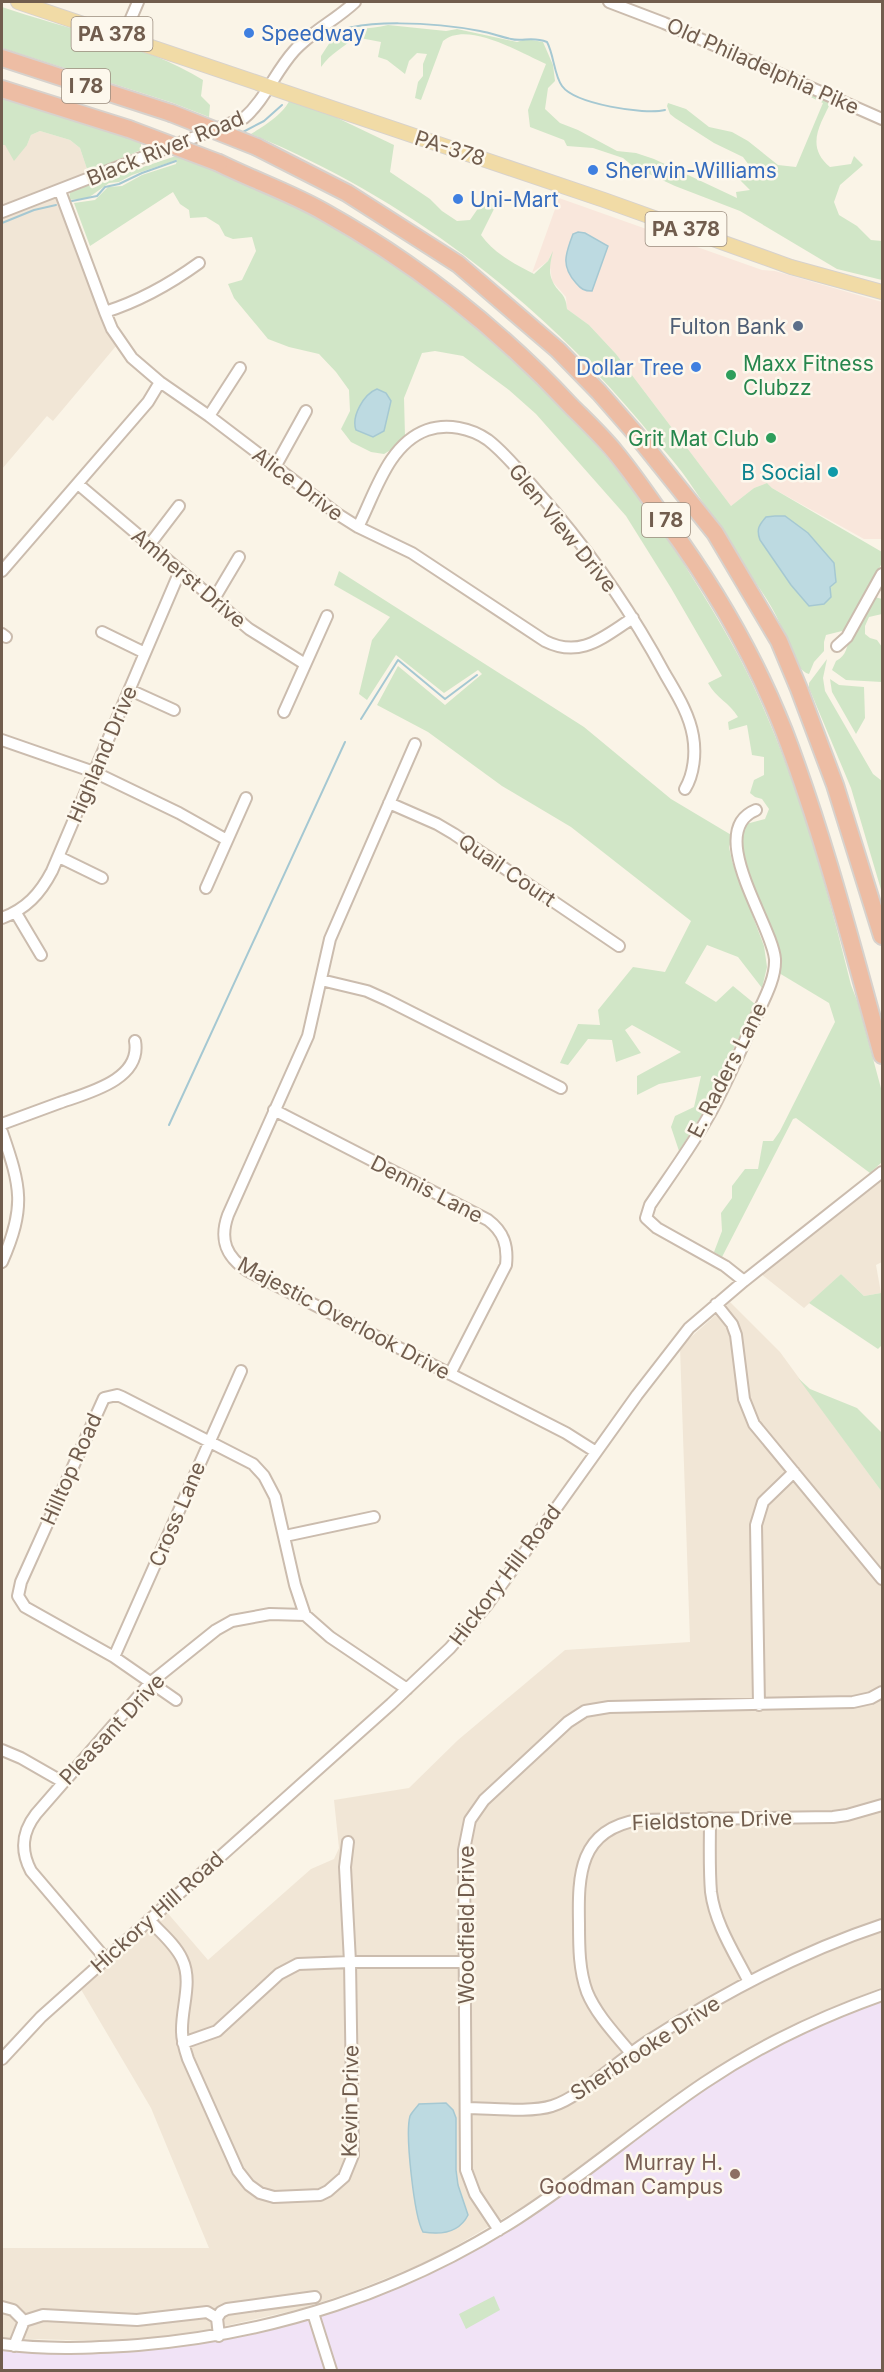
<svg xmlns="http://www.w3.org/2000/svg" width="884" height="2372" font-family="Inter,sans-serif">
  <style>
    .residential { fill: #f1e6d6 }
    .commercial { fill: #f9e7dc }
    .education { fill: #f1e3f6 }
    .green { fill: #d1e6c7; fill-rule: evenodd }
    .water { fill: #bddae1; stroke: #a5c8d2; stroke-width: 1.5 }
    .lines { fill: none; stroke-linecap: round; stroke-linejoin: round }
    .stream { stroke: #a5c8d2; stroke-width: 2 }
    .minor-casing { stroke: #cbbcae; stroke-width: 14 }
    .major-casing { stroke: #d7d2cd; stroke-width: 16 }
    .highway-casing { stroke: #d7d2cd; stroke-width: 20 }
    .minor { stroke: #fff; stroke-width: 10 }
    .major { stroke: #f1dba6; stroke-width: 14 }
    .highway { stroke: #edbda4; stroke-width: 16 }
    .highway-bridge-casing { stroke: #d7d2cd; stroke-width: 20; stroke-linecap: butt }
    .highway-bridge { stroke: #edbda4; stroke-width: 16 }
    .shop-dot { fill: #3f7fe0; stroke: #fdf8ed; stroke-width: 2 }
    .service-dot { fill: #5c6f8a; stroke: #fdf8ed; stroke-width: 2 }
    .leisure-dot { fill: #2e9e5b; stroke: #fdf8ed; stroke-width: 2 }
    .culture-dot { fill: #0f9aa8; stroke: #fdf8ed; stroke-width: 2 }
    .education-dot { fill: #8d6e63; stroke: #fdf8ed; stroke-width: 2 }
    .labels { text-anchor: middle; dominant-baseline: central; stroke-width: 5; stroke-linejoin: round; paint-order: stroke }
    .shield { fill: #fdf8ed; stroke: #9b8c7e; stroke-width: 1.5 }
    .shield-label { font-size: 20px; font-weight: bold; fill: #715d4e }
    .shop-label { font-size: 21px; fill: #366cbe; stroke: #fdf8ed; text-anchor: start }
    .street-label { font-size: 21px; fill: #715d4e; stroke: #fdf8ed }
    .service-label { font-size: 21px; fill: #4e5e75; stroke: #fdf8ed; text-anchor: end }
    .leisure-label { font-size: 21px; fill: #27864d; stroke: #fdf8ed; text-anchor: start }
    .culture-label { font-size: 21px; fill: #0d838f; stroke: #fdf8ed; text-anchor: end }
    .education-label { font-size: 21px; fill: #785e54; stroke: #fdf8ed; text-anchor: end }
  </style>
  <rect width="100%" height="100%" fill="#faf4e7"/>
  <path class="residential" d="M 40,131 L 70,140 L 80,148 L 88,172 L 2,207 L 2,145 L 27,145 L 31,135 Z
    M 53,198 L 56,199 L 102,322 L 109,336 L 116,346 L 53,421 L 47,416 L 2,469 L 2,215 Z
    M 882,1179 L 882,1262 L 876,1265 L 881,1293 L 864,1296 L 841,1274 L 804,1308 L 761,1274 Z
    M 730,1302 L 780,1352 L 882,1492 L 882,1987 L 795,2025 L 741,2052 L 683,2091 L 541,2196 L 435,2258 L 414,2267 L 352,2292 L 300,2309 L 207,2330 L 163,2337 L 100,2341 L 2,2338 L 2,2248 L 209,2248 L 151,2108 L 79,1986 L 165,1910 L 208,1960 L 311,1869 L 334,1859 L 339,1848 L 334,1800 L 409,1788 L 458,1740 L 565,1650 L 690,1642 L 680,1347 Z"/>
  <path class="commercial" d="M 559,198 L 762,270 L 775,271 L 882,302 L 882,539 L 864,539 L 772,488 L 767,483 L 754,488 L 731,506 L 616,354 L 589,325 L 567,309 L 566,297 L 552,281 L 550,266 L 551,254 L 548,261 L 532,273 Z"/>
  <path class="education" d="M 882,1999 L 882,2370 L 2,2370 L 2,2349 L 140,2349 L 233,2337 L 327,2312 L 456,2258 L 720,2078 L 769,2050 L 828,2022 Z"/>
  <path class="green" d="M 2,7 C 66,29 145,44 203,80 L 201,96 L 210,105 L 209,117 L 173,103 L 2,48 Z
    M 388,25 L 446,31 L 457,29 L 517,42 L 526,39 L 543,42 L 553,65 L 555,81 L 548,88 L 545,109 L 560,123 L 578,130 L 617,151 L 636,153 L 654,159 L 737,198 L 736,192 L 750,190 L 739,179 L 746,172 L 754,172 L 743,157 L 714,143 L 675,118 L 670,114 L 667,106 L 668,103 L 686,109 L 709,127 L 732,132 L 748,141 L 778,165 L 796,167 L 823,103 L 731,59 L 731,56 L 832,100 C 820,125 805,146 830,167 L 851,164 L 854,156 L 863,165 L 840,185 L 834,202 L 839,215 L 857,226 L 871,240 L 882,241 L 882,280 L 837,269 L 740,211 L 675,186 L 634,167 L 623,158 L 593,148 L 567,146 L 564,140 L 530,127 L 528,110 L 546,64 C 521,53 467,20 443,41 L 421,100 L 415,98 L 418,82 L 423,76 L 423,64 L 427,54 L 417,53 L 409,61 L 405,74 L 387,60 L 378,57 L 381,42 L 355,37 C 342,49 331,53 321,67 L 321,56 L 334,36 C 352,27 369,30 388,25 Z
    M 2,97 L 141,142 L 141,150 L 88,172 L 80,148 L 70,140 L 40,131 L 31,135 L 27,145 L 14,161 L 5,145 L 2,145 Z
    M 290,99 L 329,114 L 394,145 L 390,172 L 430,199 L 442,211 L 457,221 L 470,220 L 479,207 L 489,202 L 495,207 L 481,235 C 494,253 514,264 534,274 L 548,261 L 553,251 C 551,260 548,271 552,280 C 557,293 566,292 567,309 L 589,325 L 616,354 L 731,506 L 754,488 L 767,483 L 772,488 L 882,552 L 882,563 L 846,630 L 826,635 L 824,642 L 824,651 L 814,662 L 809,674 C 794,670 786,637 780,624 C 772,605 759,588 747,570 C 727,540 708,509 687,479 C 674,460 656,442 641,423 C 536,298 403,196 251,134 C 264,126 285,113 290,99 ZM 775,516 L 785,516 L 808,533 L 834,563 L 836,582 L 809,606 L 791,585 L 760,540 Z
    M 179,155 C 229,176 279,197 326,223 C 440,285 543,377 623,477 C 636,493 650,509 662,526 C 671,540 678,555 687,569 C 711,607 735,646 754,687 C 798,782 826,883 851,985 L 858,1003 L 882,1092 L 882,1162 L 870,1173 L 796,1118 L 793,1119 L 722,1257 L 714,1252 L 722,1231 L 721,1213 L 732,1198 L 732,1186 L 745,1169 L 758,1169 L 763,1141 L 773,1141 L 780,1131 L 835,1022 L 829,1003 L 779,973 L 747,874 L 740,837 L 746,824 L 765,819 L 769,809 L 762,799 L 755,797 L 750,793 L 754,780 L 764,775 L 764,757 L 752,755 L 747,725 L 729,730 L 728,722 L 738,717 C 730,703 716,698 708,683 L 722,676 L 671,588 L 626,516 L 536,414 L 509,390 L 463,356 L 435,351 L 422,353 L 404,398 L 405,436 L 394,448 L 384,454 L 371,452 L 351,442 L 341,429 L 350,411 L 349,390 L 336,372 L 319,354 L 289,347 L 268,339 L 234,298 L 228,284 L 242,280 L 256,251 L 252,237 L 233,239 L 225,236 L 219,225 L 206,217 L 190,218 L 189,210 L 180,204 L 173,192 L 90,246 L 74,203 L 95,200 L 108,187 L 122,186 L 142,175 L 176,164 L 177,160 L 132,175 L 119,182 L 109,183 L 88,198 L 69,200 L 70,193 L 77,189 Z
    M 339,571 L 584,727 L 671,799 L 733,836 L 729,847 L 732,861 L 764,946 L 767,967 L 762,988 L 738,957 L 707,945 L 685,983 L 716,1002 L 733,986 L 755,1004 L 702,1114 L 679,1151 L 671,1127 L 675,1116 L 694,1107 L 701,1076 L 659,1084 L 637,1095 L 637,1076 L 681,1052 L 632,1025 L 625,1030 L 641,1053 L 616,1062 L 612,1040 L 588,1039 L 568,1065 L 560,1063 L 578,1024 L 600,1025 L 598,1010 L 633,967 L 665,972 L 691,921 L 571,827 L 502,786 L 428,732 L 377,705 L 398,666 L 445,705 L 482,674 L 478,670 L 444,693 L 396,655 L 367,700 L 359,694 L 372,640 L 390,617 L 334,585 Z
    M 875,597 L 882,599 L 882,614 L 869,617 L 865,626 L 865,634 L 870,638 L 877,640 L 882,647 L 882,682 L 846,680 L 832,670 L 836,661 C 847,655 846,648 850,638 C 856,624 867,610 875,597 Z
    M 827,659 L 823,678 L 825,691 L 873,774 L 882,781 L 882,893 L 851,788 L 809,688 L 809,683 Z
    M 830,679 L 839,685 L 864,687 L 865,718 L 856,734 L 832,692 Z
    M 841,1274 L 864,1296 L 881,1293 L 882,1345 L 878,1349 L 809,1303 Z
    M 798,1378 L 810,1389 L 857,1408 L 882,1433 L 882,1492 Z
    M 494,2296 L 500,2310 L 466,2329 L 459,2314 Z"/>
  <path class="water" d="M 578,232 L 585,233 L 608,246 L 592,291 C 584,291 581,289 576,283 C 561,266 565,255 573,234 Z
    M 377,389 L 386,393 L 391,401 L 384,431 L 373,437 L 356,430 C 351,416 364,394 377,389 Z
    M 775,516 L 785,516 L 808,533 L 834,563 L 836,582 L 830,587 L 831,597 L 824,604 L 809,606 L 791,585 L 760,540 C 756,529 759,525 766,517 Z
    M 446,2103 L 453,2110 L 456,2118 L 456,2170 L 458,2185 L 468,2215 C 459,2233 441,2235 423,2232 C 414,2216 405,2134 410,2116 C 412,2112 416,2108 419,2104 Z"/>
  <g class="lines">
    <path class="stream" d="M 324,39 C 352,15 444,24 480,31 C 491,33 501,37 511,39 C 523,42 532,36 547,42 C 554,55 554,75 562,86 C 575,104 644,115 665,110
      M 243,132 L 264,121 L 282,105
      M 72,201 L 97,196 L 105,187 L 119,184 L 142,173 L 176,161
      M 2,223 L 34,210 L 56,205
      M 361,719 L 398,660 L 445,699 L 477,675
      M 169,1125 L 345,742"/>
    <g class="minor-casing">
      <path id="minor" d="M 609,2 L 664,23 L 882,119
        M 123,37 L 138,2
        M 60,191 L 105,312 L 112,329 L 132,358 L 160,382 L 209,416 L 339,515 L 358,527 L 412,553 L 545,641 C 581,659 603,637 633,618
        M 2,212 L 244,118 C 265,100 275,72 294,51 C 312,31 336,20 355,2
        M 105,312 C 140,301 170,284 199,263
        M 209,416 L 240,368
        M 275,467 L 306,411
        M 78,484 L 249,629 L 305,664
        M 358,527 C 375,494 388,444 427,430 C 447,423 471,428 488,440 C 505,453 521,473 535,489 C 586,546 629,607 665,674 C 676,693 689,713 693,736 C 696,753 694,774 685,789
        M 150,544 L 179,506
        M 2,571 L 148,402 L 160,382
        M 214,599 L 239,557
        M 102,632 L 145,653
        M 2,634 L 6,637
        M 837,646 L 847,637 L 882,574
        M 130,690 L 174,710
        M 284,712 L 327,616
        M 2,740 L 94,772 L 179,813 L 227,840
        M 415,744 L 330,939 L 308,1036 L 228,1215 C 219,1240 226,1257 248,1271 L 566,1433 L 596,1452
        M 389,803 L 437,824 L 454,834 L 619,946
        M 59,857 L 102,878
        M 206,888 L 246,798
        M 16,913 L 41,955
        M 2,918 C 26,909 40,894 52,871 L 180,571
        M 321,980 L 367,991 L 387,1000 L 561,1088
        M 274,1110 L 488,1220 C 504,1232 508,1246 506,1265 L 450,1374
        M 2,1124 C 21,1117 40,1110 59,1103 C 87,1093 142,1080 135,1041
        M 2,1132 C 21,1187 26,1207 2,1262
        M 744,1281 L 725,1266 L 657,1228 L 646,1218 L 650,1205 C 671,1174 694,1143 712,1110 C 728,1080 741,1049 755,1019 C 763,1001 776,979 775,959 C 772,924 704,831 756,810
        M 716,1304 L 732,1324 L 736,1335 L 744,1399 L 754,1424 L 882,1579
        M 285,1536 L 374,1517
        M 114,1657 L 241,1371
        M 176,1700 L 114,1657 L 25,1607 L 18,1596 L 21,1582 L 104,1398 L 117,1395 L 122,1397 L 253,1464 L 264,1476 L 275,1497 L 295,1585 L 305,1615
        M 759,1705 L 756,1525 L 763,1502 L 794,1472
        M 2,1750 L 21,1758 L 63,1782
        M 710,1818 C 710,1843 709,1868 711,1892 C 715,1924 735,1954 749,1982
        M 149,1920 C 160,1932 175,1944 182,1959 C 193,1982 181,2008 182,2032 C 182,2041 185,2050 188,2059 L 238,2171 L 249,2185 L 260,2193 L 274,2197 L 320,2195 L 328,2191 L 344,2177 L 353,2155 L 350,1962 L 345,1867 L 348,1842
        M 105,1958 L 31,1871 C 20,1850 22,1832 36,1814 L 150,1683 L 216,1630 L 232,1621 L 270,1614 L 305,1615 L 330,1637 L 407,1689
        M 183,2043 L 217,2031 L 279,1974 L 298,1964 L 350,1962 L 465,1962
        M 630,2052 C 615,2034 596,2014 587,1992 C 579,1970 579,1947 579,1923 C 578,1875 579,1830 638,1820 L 833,1817 L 847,1815 L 882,1805
        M 2,2059 L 41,2017 L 391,1704 L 450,1648 L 487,1605 L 637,1395 L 689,1328 L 744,1281 L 882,1172
        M 466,2108 C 490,2108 530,2113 552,2106 C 580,2098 622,2057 650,2040 C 723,1993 800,1952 882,1925
        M 499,2230 L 475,2194 L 466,2170 L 464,1850 L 470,1820 L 484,1800 L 568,1722 L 585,1711 L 609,1707 L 853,1702 L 871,1698 L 882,1692
        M 2,2307 L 13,2310 L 24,2321
        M 313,2313 L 331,2370
        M 217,2318 L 221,2312 L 227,2309 L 315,2297
        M 2,2344 C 47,2350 92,2348 138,2345 C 273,2334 403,2292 518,2218 C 582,2177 640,2126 704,2083 C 759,2046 820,2017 882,1995
        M 14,2346 L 24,2321 L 43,2315 L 137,2320 L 207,2312 L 217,2318 L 219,2336"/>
    </g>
    <g class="major-casing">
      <path id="major" d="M 18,2 L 604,200 L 791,267 L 882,292"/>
    </g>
    <g class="highway-casing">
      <path id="highway" d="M 2,58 L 171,113
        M 2,89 L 129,129
        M 257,147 L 347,193 L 458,264 L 558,350 L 599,392 L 634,432 L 715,533 L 779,641 L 799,689 L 835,785 L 882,936
        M 219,163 C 253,180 291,193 324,212 C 417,264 499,329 571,406 C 586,421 602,436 615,452 C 634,475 650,499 667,523 C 714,587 755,657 784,731 C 824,836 852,946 882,1055"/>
    </g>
    <use href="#minor" class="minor"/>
    <use href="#major" class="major"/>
    <use href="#highway" class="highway"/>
    <g class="highway-bridge-casing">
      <path id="highway-bridge" d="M 171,113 L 257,147
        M 129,129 L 219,163"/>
    </g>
    <use href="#highway-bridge" class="highway-bridge"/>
  </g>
  <g class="shop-dot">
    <circle cx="249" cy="33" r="6"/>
    <circle cx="593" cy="170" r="6"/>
    <circle cx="458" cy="199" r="6"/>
    <circle cx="696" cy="367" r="6"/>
  </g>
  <circle class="service-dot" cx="798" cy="326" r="6"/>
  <g class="leisure-dot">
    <circle cx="731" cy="375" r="6"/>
    <circle cx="771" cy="438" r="6"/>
  </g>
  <circle class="culture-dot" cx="833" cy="472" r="6"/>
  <circle class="education-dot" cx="735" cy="2174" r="6"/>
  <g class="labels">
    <g class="shield">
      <rect x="71.5" y="17" width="81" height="34" rx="4.5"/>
      <rect x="62" y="69" width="48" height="34" rx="4.5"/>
      <rect x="645.5" y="212" width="81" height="34" rx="4.5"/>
      <rect x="642" y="503" width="48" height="34" rx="4.5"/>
    </g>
    <g class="shield-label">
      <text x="112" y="34">PA 378</text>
      <text x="86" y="86">I 78</text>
      <text x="686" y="229">PA 378</text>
      <text x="666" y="520">I 78</text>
    </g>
    <g class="shop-label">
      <text x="261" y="33">Speedway</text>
      <text x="605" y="170">Sherwin-Williams</text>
      <text x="470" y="199">Uni-Mart</text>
      <text x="684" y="367" text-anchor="end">Dollar Tree</text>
    </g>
    <g class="street-label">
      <text transform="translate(763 66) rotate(24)">Old Philadelphia Pike</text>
      <text transform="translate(165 148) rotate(-22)">Black River Road</text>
      <text transform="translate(450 148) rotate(18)">PA-378</text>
      <text transform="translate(298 484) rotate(37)">Alice Drive</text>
      <text transform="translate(563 528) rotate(51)">Glen View Drive</text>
      <text transform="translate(189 578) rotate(40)">Amherst Drive</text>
      <text transform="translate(102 754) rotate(-67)">Highland Drive</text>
      <text transform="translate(507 870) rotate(34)">Quail Court</text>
      <text transform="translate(727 1070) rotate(-63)">E. Raders Lane</text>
      <text transform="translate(427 1189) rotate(27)">Dennis Lane</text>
      <text transform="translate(344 1318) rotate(28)">Majestic Overlook Drive</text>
      <text transform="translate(71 1469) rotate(-66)">Hilltop Road</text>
      <text transform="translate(177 1514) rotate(-67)">Cross Lane</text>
      <text transform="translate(505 1575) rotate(-53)">Hickory Hill Road</text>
      <text transform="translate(112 1729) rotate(-47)">Pleasant Drive</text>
      <text transform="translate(712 1820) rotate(-2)">Fieldstone Drive</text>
      <text transform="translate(157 1912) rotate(-42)">Hickory Hill Road</text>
      <text transform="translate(466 1925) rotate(-90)">Woodfield Drive</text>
      <text transform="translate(645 2048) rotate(-33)">Sherbrooke Drive</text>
      <text transform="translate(350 2101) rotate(-89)">Kevin Drive</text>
    </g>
    <g class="service-label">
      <text x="786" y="326">Fulton Bank</text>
    </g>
    <g class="leisure-label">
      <text x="743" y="363">Maxx Fitness<tspan x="743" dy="24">Clubzz</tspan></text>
      <text x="759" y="438" text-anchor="end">Grit Mat Club</text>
    </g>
    <g class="culture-label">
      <text x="821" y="472">B Social</text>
    </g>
    <g class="education-label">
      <text x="723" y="2162">Murray H.<tspan x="723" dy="24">Goodman Campus</tspan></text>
    </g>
  </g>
  <rect width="884" height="2372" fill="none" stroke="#715d4e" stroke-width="6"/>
</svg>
